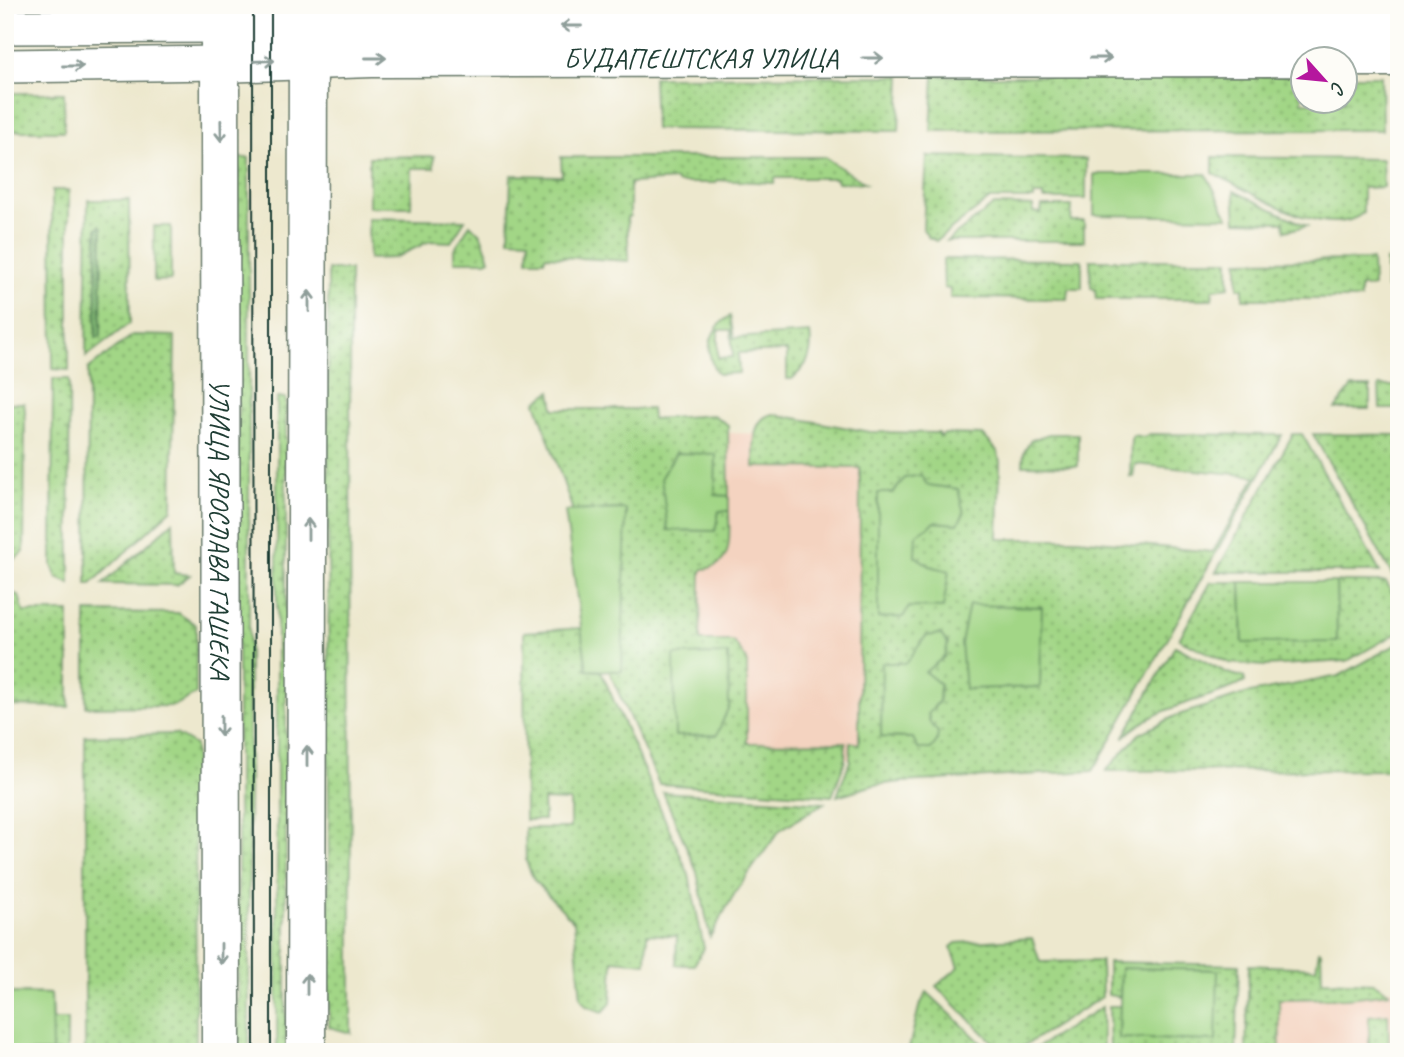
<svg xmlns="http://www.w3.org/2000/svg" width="1404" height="1057" font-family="Caveat,sans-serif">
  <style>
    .built { fill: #f4d3c0 }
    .grass { fill: url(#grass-dots); stroke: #608a5d; stroke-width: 2; fill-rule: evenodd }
    .forest { fill: url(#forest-firs); stroke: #507a54; stroke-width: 2 }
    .park { fill: #a2d686; stroke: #608a5d; stroke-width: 2 }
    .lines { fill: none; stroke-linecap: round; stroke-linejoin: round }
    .street-casing { stroke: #67796a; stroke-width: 36 }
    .secondary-casing { stroke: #67796a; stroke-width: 41 }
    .street { stroke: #fff; stroke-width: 33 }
    .secondary { stroke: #fff; stroke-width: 38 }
    .tram { stroke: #1f3d34; stroke-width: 2 }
    .oneway { stroke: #8f9e9a }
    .labels { text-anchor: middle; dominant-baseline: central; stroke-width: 5; stroke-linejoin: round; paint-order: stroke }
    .street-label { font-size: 28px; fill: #1f3d34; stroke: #fdfcf7 }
  </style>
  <defs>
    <pattern id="grass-dots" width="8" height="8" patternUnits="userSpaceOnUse" patternTransform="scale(1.75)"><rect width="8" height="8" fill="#a2d686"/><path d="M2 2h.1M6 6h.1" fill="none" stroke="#83af6e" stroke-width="1.8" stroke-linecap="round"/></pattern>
    <pattern id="forest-firs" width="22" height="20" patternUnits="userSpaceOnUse" patternTransform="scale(1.75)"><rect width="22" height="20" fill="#81b773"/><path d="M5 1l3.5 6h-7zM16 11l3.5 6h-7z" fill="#69965f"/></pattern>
  </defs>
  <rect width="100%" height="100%" fill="#fdfcf7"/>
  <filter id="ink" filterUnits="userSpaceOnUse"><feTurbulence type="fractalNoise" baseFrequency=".0143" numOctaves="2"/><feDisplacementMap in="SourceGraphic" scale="14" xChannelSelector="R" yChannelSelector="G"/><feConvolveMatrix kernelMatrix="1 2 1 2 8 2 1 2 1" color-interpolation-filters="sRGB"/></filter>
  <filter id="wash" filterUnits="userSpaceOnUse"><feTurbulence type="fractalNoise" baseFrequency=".00686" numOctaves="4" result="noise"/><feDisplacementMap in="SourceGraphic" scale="28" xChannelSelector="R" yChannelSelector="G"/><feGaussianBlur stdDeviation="1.57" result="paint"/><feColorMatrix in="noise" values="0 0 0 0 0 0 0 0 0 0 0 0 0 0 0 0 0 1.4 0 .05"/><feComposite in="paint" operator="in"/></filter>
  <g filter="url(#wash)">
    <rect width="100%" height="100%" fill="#ede8ce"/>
    <path class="built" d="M 648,430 L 787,435 L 971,471 L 982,570 L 1071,757 L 651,760 Z
      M 1399,989 L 1399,1052 L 1271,1052 L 1269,991 Z"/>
    <path class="grass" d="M 566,5 L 1399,5 L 1399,9 L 568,10 Z
      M 901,76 L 899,131 L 655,129 L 653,77 Z
      M 934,76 L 1302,76 L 1302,102 L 1344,102 L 1345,76 L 1381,76 L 1382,130 L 931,131 Z
      M 5,93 L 64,93 L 64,131 L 5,131 Z
      M 434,156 L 434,168 L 412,168 L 411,207 L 369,207 L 369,157 Z
      M 927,156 L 1086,159 L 1086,199 L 1043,199 L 1043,195 L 1034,195 L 1034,199 L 990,199 L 936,241 L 928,237 L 923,229 Z
      M 561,157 L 824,157 L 865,183 L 838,182 L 835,178 L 775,178 L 774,183 L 717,180 L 716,183 L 677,183 L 676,180 L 630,183 L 630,216 L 627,217 L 629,261 L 545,256 L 544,260 L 528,260 L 529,240 L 509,239 L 511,175 L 562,176 Z
      M 1213,157 L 1382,159 L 1383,187 L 1363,188 L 1363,213 C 1327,243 1250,191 1213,173 Z
      M 238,158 L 249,158 L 249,1052 L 238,1052 Z
      M 52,190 L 69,190 L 69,370 L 53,369 Z
      M 1234,191 L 1307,226 L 1285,231 L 1284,222 L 1236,221 Z
      M 88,200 L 129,200 L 130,323 L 86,357 Z
      M 994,205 L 1033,206 L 1033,212 L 1041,213 L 1042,206 L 1072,206 L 1071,221 L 1084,221 L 1084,241 L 947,241 Z
      M 368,218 L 465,220 L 451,242 L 430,241 L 394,258 L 369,259 Z
      M 470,224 L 481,235 L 490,259 L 486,261 L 455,261 L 455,249 Z
      M 154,226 L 171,226 L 171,280 L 154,281 Z
      M 943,259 L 1082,260 L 1082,288 L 1068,288 L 1067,299 L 950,298 L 950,289 L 944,288 Z
      M 1090,260 L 1229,260 L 1229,287 L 1213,289 L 1212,299 L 1096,299 L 1095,289 L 1091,288 Z
      M 1372,260 L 1373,287 L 1360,287 L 1360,299 L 1243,299 L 1243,288 L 1238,288 L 1238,261 Z
      M 1386,260 L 1399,262 L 1399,297 L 1390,298 L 1390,288 L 1386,288 Z
      M 328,270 L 350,270 L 351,1033 L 329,1027 Z
      M 730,316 L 734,338 L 810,333 C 813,355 808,365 792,379 L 787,379 L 787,351 L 738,353 L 739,373 L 718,374 C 703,353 709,329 730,316 ZM 718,330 L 731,330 L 733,357 L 718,358 Z
      M 133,335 L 175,336 L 172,509 L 91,584 L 87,584 L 88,369 Z
      M 53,379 L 69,379 L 70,584 L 57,578 L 52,565 Z
      M 1379,386 L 1398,386 L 1399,409 L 1380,409 Z
      M 1352,387 L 1370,387 L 1370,409 L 1335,409 Z
      M 551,391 L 554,409 L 651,409 L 652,419 L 713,415 L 728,425 L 729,496 L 715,496 L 668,530 L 715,531 L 719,511 L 729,511 C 729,536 735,566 703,569 L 701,572 L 700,641 L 733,641 L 747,660 L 747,743 L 846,742 L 845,761 L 832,796 L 659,784 L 609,671 L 621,671 L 625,509 L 573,511 L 536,402 Z
      M 277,398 L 286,398 L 286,1052 L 277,1052 Z
      M 5,403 L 24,403 L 25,411 L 24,552 L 12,561 L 5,560 Z
      M 773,414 L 870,432 L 939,433 L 939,437 L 945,434 L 983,435 L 998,452 L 1000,462 L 998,539 L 1077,539 L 1213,552 L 1256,476 L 1135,464 L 1133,477 L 1130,477 L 1131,439 L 1133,435 L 1144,437 L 1150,434 L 1282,435 L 1093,771 L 902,782 L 874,785 L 837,796 L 850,761 L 850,742 L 859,744 L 860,468 L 754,467 C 755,448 750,418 773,414 ZM 878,493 L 893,493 L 958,524 L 935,522 L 916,535 L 914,556 L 930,566 L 878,617 ZM 945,656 L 924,672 L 939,701 L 928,714 L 930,723 L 913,738 L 881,737 L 883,663 L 906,663 Z
      M 1049,434 L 1078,434 L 1078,466 L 1023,465 L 1024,452 L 1031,440 Z
      M 1293,434 L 1302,434 L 1380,572 L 1216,572 Z
      M 1313,434 L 1399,435 L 1399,587 Z
      M 173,522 L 174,573 L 190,575 L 177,585 L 103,584 Z
      M 1211,582 L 1241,582 L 1243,642 L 1337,642 L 1336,582 L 1386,582 L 1399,605 L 1399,632 L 1347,661 L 1265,666 L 1229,663 L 1179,639 Z
      M 5,589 L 19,596 L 24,612 L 69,612 L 69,707 L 5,706 Z
      M 86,612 L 178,613 L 196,625 L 196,694 L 173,706 L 86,707 Z
      M 581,628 L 587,670 L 601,671 L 689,875 L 704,948 L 694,965 L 676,965 L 677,936 L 647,934 L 646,963 L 613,960 L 611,1003 L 603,1012 L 586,1006 L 581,998 L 574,922 L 534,880 L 526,861 L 525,828 L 570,828 L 570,801 L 543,800 L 544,820 L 525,820 L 524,632 Z
      M 1399,643 L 1399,770 L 1106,771 L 1139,734 L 1175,716 L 1245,694 L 1339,676 Z
      M 1175,646 L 1227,673 L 1244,677 L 1245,682 C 1204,702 1157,704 1123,738 Z
      M 176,734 L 195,745 L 196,1052 L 85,1052 L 85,736 Z
      M 663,792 L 824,803 L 780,830 L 736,891 L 710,937 L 697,872 Z
      M 1032,938 L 1040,962 L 1101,961 L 1102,997 L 1014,1052 L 1003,1052 L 936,986 L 959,967 L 951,947 L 956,943 Z
      M 1319,951 L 1321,952 L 1322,981 L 1374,983 L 1390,993 L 1348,998 L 1279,999 L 1280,1052 L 1246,1052 L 1249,965 L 1316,968 Z
      M 1108,962 L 1239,965 L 1236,1052 L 1110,1052 L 1109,1006 L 1120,1006 L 1119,1038 L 1218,970 L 1121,968 L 1120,997 L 1108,995 Z
      M 927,992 L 991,1052 L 908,1052 L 919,1007 Z
      M 5,993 L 51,994 L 52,1020 L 67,1020 L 67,1052 L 48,1052 Z
      M 1102,1007 L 1103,1052 L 1030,1052 Z
      M 1388,1014 L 1389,1052 L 1369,1052 L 1369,1016 Z"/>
    <path class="forest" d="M 100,225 L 102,228 L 101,336 L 96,338 L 97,228 Z"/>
    <path class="park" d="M 1094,174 L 1206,174 L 1228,217 L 1094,215 Z
      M 676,453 L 716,454 L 715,495 L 729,496 L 729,511 L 719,511 L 715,531 L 668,530 L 661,477 Z
      M 921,475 L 927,485 L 958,489 L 964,513 L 958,524 L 935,522 L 916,535 L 915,556 L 930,566 L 949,571 L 943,608 L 909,607 L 903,617 L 878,618 L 878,493 L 893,493 L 905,478 Z
      M 626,509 L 622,671 L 587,670 L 565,511 Z
      M 1241,582 L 1336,582 L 1337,642 L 1243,643 Z
      M 969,605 L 1042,607 L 1040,687 L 965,689 L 961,643 Z
      M 940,634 L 948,643 L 945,656 L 925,672 L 940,684 L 939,701 L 928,714 L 930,723 L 938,732 L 937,741 L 931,749 L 918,749 L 913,738 L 881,737 L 882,663 L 906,663 L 926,636 Z
      M 728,654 L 729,706 L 717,735 L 675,736 L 674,655 Z
      M 1121,968 L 1218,970 L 1216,1041 L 1119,1038 Z
      M 5,993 L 51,994 L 52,1052 L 5,1052 Z"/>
  </g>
  <g filter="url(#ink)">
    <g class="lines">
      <g class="street-casing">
        <path id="street" d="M 5,27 L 219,26
          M 5,66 L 220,63"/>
      </g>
      <g class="secondary-casing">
        <g id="secondary">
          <path d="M 219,26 L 1399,26"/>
          <path id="s1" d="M 220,39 L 221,1052"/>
          <path id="s2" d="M 220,63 L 372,58 L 1399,57"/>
          <path d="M 306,1052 L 308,35"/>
        </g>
      </g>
      <use href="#street" class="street"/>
      <use href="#secondary" class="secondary"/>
      <path class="tram" d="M 253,5 L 254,1052
        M 271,5 L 271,1052"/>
    </g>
    <defs><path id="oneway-shaft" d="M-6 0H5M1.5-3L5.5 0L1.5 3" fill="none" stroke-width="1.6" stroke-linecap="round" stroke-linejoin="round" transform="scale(1.75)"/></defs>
    <g class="oneway">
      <use href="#oneway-shaft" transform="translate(571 26) rotate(180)"/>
      <use href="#oneway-shaft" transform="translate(376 58)"/>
      <use href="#oneway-shaft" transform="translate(873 58)"/>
      <use href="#oneway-shaft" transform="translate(1101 58)"/>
      <use href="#oneway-shaft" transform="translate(264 61) rotate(-2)"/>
      <use href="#oneway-shaft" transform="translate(73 66)"/>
      <use href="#oneway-shaft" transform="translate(221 131) rotate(89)"/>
      <use href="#oneway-shaft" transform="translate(309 301) rotate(-90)"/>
      <use href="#oneway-shaft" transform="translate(308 529) rotate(-90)"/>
      <use href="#oneway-shaft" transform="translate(221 726) rotate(90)"/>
      <use href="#oneway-shaft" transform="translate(307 756) rotate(-90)"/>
      <use href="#oneway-shaft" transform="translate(221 954) rotate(90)"/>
      <use href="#oneway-shaft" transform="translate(307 984) rotate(-90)"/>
    </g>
  </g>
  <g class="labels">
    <g class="street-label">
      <text stroke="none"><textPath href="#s2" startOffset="481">БУДАПЕШТСКАЯ УЛИЦА</textPath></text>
      <text stroke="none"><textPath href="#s1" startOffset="490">УЛИЦА ЯРОСЛАВА ГАШЕКА</textPath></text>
    </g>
  </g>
  <rect width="1404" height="1057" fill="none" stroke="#fdfcf7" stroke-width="28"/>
  <g transform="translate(1324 80) rotate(117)"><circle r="33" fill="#fdfcf7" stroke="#a4b0a9" stroke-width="2"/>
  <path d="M0-5L12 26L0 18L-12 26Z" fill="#b5179e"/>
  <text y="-10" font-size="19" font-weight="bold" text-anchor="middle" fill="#1f3d34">С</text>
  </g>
</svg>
